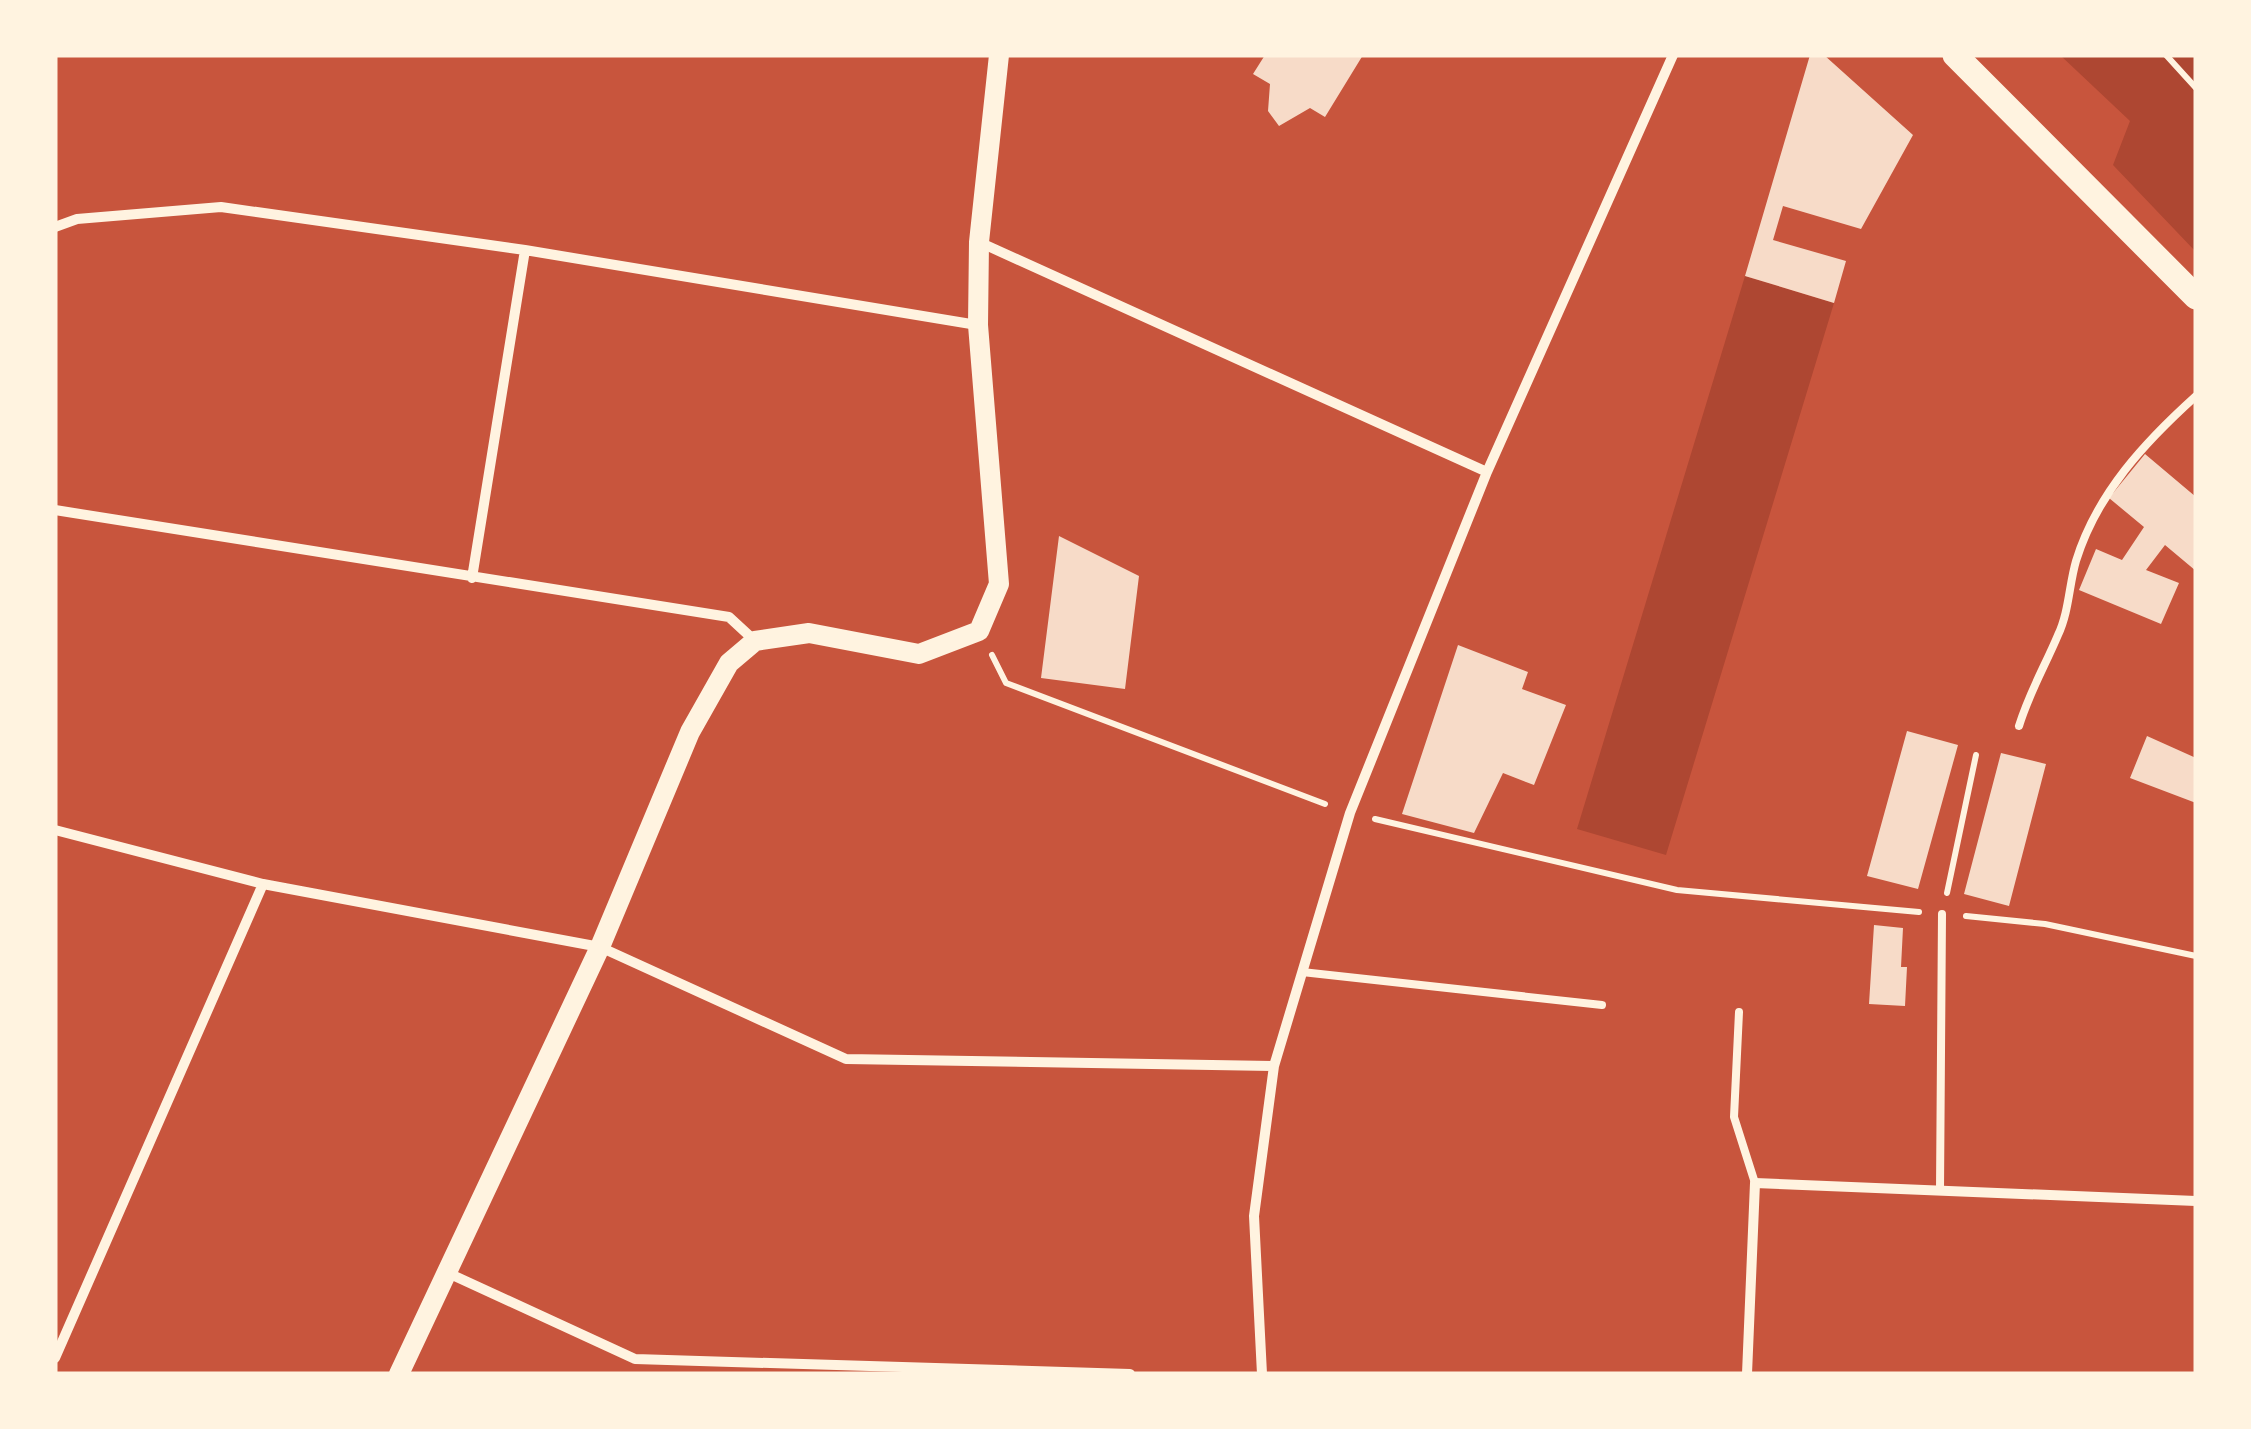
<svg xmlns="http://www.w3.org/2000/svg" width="2251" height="1429" font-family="Merriweather,serif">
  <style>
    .green { fill: #ae4732 }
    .building { fill: #f7dbc8 }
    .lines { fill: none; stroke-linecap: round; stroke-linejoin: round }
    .path { stroke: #fff3e0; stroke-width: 6 }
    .service { stroke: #fff3e0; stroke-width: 8 }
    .minor { stroke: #fff3e0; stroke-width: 10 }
    .secondary { stroke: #fff3e0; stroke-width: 20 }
    .primary { stroke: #fff3e0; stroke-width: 25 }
  </style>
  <rect width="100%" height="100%" fill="#c8553d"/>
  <path class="green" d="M 2060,55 L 2196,55 L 2196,252 L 2113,165 L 2130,121 Z
    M 1745,276 L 1834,303 L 1666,855 L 1577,829 Z"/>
  <path class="building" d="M 1265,55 L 1363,55 L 1325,117 L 1310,108 L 1279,126 L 1268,111 L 1270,84 L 1253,74 Z
    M 1810,55 L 1824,55 L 1913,135 L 1861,229 L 1783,206 L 1773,240 L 1846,261 L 1834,303 L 1745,276 Z
    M 2145,454 L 2196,497 L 2196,571 L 2165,545 L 2146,570 L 2179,583 L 2161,624 L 2079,590 L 2096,549 L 2122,560 L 2144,527 L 2109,498 Z
    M 1059,536 L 1139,576 L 1125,689 L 1041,678 Z
    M 1458,645 L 1528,672 L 1522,689 L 1566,705 L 1534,785 L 1503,773 L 1474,833 L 1402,814 Z
    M 1907,731 L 1958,745 L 1918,889 L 1867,876 Z
    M 2147,736 L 2196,758 L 2196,803 L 2130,778 Z
    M 2001,753 L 2046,764 L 2009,906 L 1964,894 Z
    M 1874,925 L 1903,928 L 1901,967 L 1907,967 L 1905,1006 L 1869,1004 Z"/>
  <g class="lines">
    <path class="path" d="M 2166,55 L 2196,88
      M 992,655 L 1006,683 L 1325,804
      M 1375,819 L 1677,890 L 1919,912
      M 1947,893 L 1976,755
      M 1966,916 L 2045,924 L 2196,956"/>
    <path class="service" d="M 2019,726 C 2029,693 2045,666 2058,635 C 2069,612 2069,585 2076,561 C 2097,493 2145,442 2196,396
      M 1302,972 L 1602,1005
      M 1739,1012 L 1734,1117 L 1755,1183
      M 1940,1190 L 1942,914"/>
    <path class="minor" d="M 55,227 L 77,219 L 221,207 L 525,250 L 977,325
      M 979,242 L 1487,472
      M 55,510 L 729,617 L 755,641
      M 472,578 L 525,250
      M 55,830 L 263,884 L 600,947 L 846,1059 L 1274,1066
      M 448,1273 L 635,1359 L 1130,1374
      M 55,1358 L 263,884
      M 1262,1374 L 1254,1216 L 1274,1066 L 1350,813 L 1487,472 L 1673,55
      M 1747,1374 L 1755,1183 L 2196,1201"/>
    <path class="secondary" d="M 399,1374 L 600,947 L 690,732 L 729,663 L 755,641 L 809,633 L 919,654 L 979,631 L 999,584 L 978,325 L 979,242 L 999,55"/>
    <path class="primary" d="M 1955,55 L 2196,297"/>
  </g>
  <rect width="2251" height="1429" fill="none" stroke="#fff3e0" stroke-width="115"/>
</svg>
